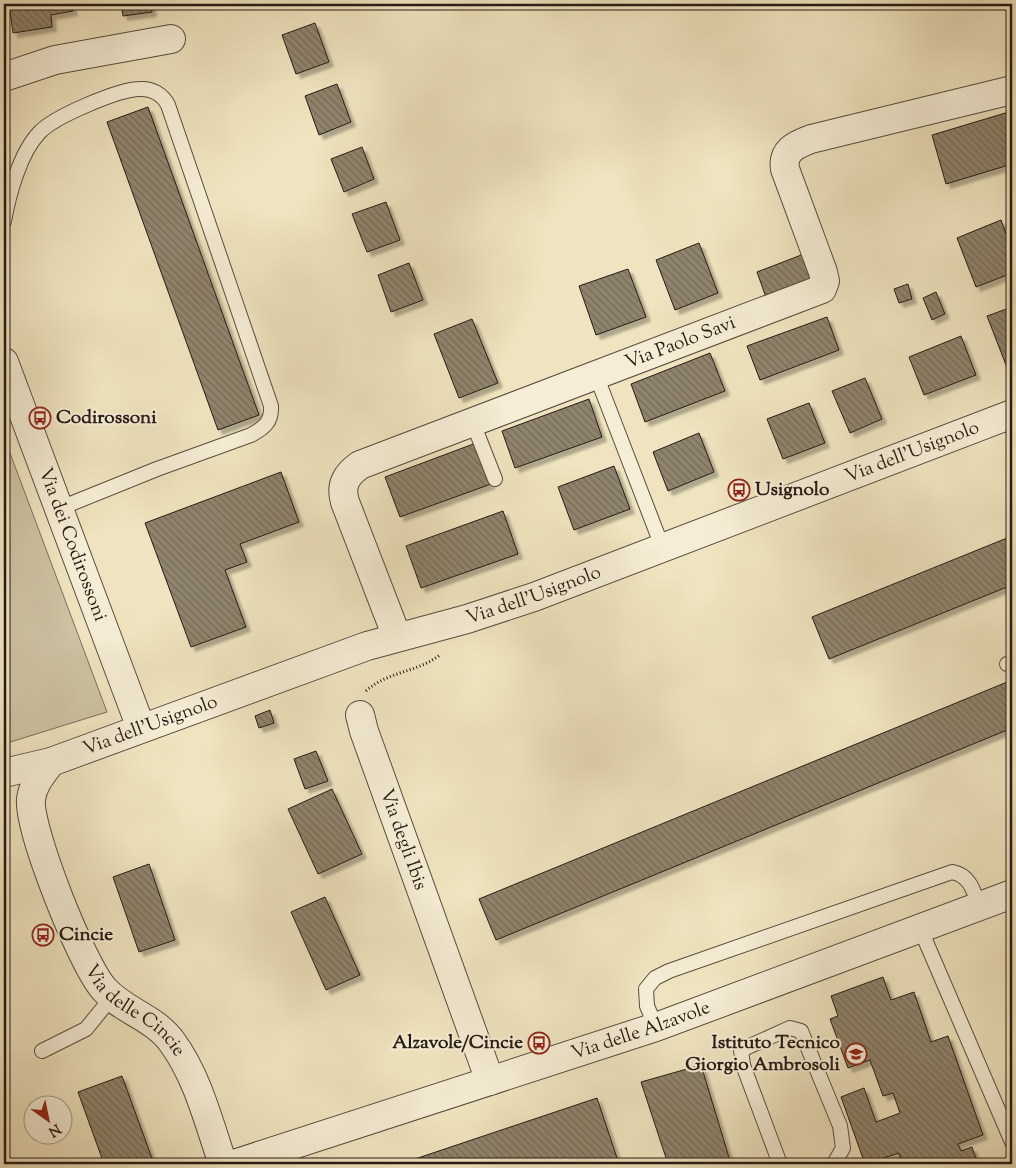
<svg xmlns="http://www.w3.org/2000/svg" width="1016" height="1168" font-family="'Sorts Mill Goudy',serif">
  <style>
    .garden { fill: #cdc2a2; stroke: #7a6e5c }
    .building { fill: url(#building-back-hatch); stroke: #261b15; filter: url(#shadow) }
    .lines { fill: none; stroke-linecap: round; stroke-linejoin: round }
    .lane-casing { stroke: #584d40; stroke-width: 16 }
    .street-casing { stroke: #584d40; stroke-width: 30 }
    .path { stroke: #261b15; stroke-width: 3; stroke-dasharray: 1 2.5; stroke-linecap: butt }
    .lane { stroke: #f5edd5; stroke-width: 14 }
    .street { stroke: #f5edd5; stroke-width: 28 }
    .labels { text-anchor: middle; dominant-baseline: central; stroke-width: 4; stroke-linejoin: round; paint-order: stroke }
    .street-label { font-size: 19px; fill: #261b15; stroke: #f5edd5 }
    .poi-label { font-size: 19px; font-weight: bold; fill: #261b15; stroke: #f5edd5; text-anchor: start }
  </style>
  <defs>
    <pattern id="building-back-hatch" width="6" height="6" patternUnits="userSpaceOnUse" patternTransform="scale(1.25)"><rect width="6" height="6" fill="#8f846d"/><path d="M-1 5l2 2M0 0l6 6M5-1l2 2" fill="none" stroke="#756b58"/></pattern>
    <filter id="shadow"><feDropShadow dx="4.5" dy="4.5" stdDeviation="1" flood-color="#0004"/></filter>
  </defs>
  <rect width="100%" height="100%" fill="#efe4bf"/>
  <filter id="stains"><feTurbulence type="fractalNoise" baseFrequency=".004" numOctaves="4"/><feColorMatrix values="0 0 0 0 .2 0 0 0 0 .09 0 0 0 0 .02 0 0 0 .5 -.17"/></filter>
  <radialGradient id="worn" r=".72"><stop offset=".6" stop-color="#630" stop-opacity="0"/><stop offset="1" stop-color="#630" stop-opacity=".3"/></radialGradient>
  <path class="garden" d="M 4,437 L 107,712 L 4,744 Z"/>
  <path class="building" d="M 9,4 L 71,4 L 73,11 L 51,15 L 52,27 L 13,33 Z
    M 121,4 L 151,4 L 152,12 L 123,16 Z
    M 315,23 L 329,62 L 296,74 L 282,35 Z
    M 337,84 L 351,122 L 319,135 L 305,96 Z
    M 148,107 L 259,415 L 218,430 L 107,122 Z
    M 1012,111 L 1012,164 L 946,184 L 932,135 Z
    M 362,147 L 374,179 L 344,192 L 331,159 Z
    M 386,202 L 400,240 L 367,252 L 352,214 Z
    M 1001,220 L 1012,250 L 1012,273 L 976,287 L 957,238 Z
    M 699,243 L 718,293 L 675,310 L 656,260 Z
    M 809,252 L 820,280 L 767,300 L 757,272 Z
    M 409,263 L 423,300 L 391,312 L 378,275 Z
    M 628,269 L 646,317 L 596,335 L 579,286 Z
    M 908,284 L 912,299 L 899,303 L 894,289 Z
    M 936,292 L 945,314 L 932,320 L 923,298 Z
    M 1012,307 L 1012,363 L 1006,365 L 987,316 Z
    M 827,317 L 839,350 L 760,380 L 747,346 Z
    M 472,319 L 498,383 L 459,398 L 434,334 Z
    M 961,336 L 976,375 L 924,395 L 909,357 Z
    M 710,353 L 725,391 L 645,422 L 631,384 Z
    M 865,378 L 882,419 L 850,433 L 832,391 Z
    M 589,399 L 602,437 L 515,468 L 502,431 Z
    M 809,403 L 825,443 L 783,459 L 767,419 Z
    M 699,433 L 714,472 L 668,491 L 653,452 Z
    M 476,443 L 491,484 L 400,517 L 385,477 Z
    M 614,466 L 630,509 L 574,530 L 558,487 Z
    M 281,472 L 299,522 L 240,544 L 247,562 L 225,570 L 246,627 L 191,647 L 145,523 Z
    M 503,511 L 518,554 L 421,588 L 406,546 Z
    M 1012,536 L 1012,585 L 829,659 L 812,617 Z
    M 1012,680 L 1012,728 L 496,940 L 479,899 Z
    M 270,710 L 274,723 L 259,728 L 255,716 Z
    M 316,751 L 328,781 L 305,789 L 294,759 Z
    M 332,789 L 362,854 L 318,874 L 288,809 Z
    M 149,864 L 175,940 L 139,952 L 113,877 Z
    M 325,897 L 360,975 L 326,990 L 291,912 Z
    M 883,977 L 891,1000 L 914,992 L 931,1042 L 948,1036 L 983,1135 L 958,1144 L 961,1151 L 972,1147 L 978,1164 L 902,1164 L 899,1153 L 865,1164 L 841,1097 L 864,1088 L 876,1122 L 900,1113 L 893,1093 L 883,1096 L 870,1060 L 848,1068 L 830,1019 L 838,1016 L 831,996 Z
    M 701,1065 L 731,1164 L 668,1164 L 641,1082 Z
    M 122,1076 L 154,1164 L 104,1164 L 78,1092 Z
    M 597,1098 L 619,1164 L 400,1164 Z"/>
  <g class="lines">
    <g class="lane-casing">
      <path id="lane" d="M 4,221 C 9,194 20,153 39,133 C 53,117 119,89 140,89 C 152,88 163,95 168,105 L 271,406 C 272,422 264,428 251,435 L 157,469 L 58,509
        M 596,375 L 663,549
        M 473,423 L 495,479
        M 1007,664 L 1012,665
        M 920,928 L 1012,1142
        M 656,1027 L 647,1006 L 646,989 L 655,978 L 669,971 L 952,872 C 970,875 974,892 979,906
        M 42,1051 L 86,1029 L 112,997
        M 780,1164 L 743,1065 L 741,1050 L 790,1028 L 801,1031 L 840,1126 L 843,1148 L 834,1164"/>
    </g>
    <g class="street-casing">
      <g id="street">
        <path d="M 4,77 L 55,60 L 171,39"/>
        <path id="s1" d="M 4,362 L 141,728"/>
        <path id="s2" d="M 397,637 L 345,502 C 340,485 346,475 360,465 L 822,289 L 825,281 L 823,272 L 785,169 C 782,151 795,145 811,139 L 1012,90"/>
        <path id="s3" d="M 360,715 L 364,731 L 490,1081"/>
        <path id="s4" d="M 51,762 C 42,774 33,784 31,799 C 28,829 82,965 104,989 C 123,1011 154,1017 172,1042 C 198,1077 209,1124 223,1164"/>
        <path id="s5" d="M 4,773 L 51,762 L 367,646 L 467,619 L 534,597 L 1012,414"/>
        <path id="s6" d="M 234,1164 L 656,1027 L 1012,894"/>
      </g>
    </g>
    <path class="path" d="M 366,691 C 388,671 416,673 440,655"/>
    <use href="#lane" class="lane"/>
    <use href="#street" class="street"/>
  </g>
  <defs>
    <g id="bus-ring" transform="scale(1.125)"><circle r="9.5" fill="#f5edd5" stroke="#8f2418" stroke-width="1.5"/><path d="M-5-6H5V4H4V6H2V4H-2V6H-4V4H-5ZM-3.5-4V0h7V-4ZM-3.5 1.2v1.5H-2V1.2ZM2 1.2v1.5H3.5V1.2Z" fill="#8f2418"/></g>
    <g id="school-ring" transform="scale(1.125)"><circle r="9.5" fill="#f5edd5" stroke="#8f2418" stroke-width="1.5"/><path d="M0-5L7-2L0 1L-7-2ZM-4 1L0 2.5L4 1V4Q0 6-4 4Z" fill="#8f2418"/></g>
  </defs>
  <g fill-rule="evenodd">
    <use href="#bus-ring" x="40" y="418"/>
    <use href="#bus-ring" x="739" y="490"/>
    <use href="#bus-ring" x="43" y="935"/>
    <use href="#bus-ring" x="539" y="1043"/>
    <use href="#school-ring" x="856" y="1054"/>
  </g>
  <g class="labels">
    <g class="street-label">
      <text stroke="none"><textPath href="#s2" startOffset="531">Via Paolo Savi</textPath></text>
      <text stroke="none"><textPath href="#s5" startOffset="964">Via dell'Usignolo</textPath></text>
      <text stroke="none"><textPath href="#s1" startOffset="195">Via dei Codirossoni</textPath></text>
      <text stroke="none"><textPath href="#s5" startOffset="559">Via dell'Usignolo</textPath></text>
      <text stroke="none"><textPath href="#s5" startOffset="154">Via dell'Usignolo</textPath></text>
      <text stroke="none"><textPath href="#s3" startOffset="132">Via degli Ibis</textPath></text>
      <text stroke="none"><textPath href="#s4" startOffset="285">Via delle Cincie</textPath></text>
      <text stroke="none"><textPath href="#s6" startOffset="428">Via delle Alzavole</textPath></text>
    </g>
    <g class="poi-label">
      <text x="56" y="418">Codirossoni</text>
      <text x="755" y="490">Usignolo</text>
      <text x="59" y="935">Cincie</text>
      <text x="523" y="1043" text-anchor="end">Alzavole/Cincie</text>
      <text x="840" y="1043" text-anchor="end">Istituto Tecnico<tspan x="840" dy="22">Giorgio Ambrosoli</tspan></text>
    </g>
  </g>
  <rect width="1016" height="1168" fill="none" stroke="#efe4bf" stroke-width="20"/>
  <rect x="5" y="5" width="1006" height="1158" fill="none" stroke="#261b15" stroke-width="2.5"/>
  <rect x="10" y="10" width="996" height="1148" fill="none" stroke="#261b15"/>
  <g transform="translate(48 1120) rotate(147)"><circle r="24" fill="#f5edd5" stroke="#a29988"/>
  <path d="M0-4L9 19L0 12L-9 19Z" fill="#8f2418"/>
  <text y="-8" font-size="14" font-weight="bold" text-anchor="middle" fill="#261b15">N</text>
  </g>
  <rect width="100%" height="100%" filter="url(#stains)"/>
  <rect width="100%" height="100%" fill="url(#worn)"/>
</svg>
